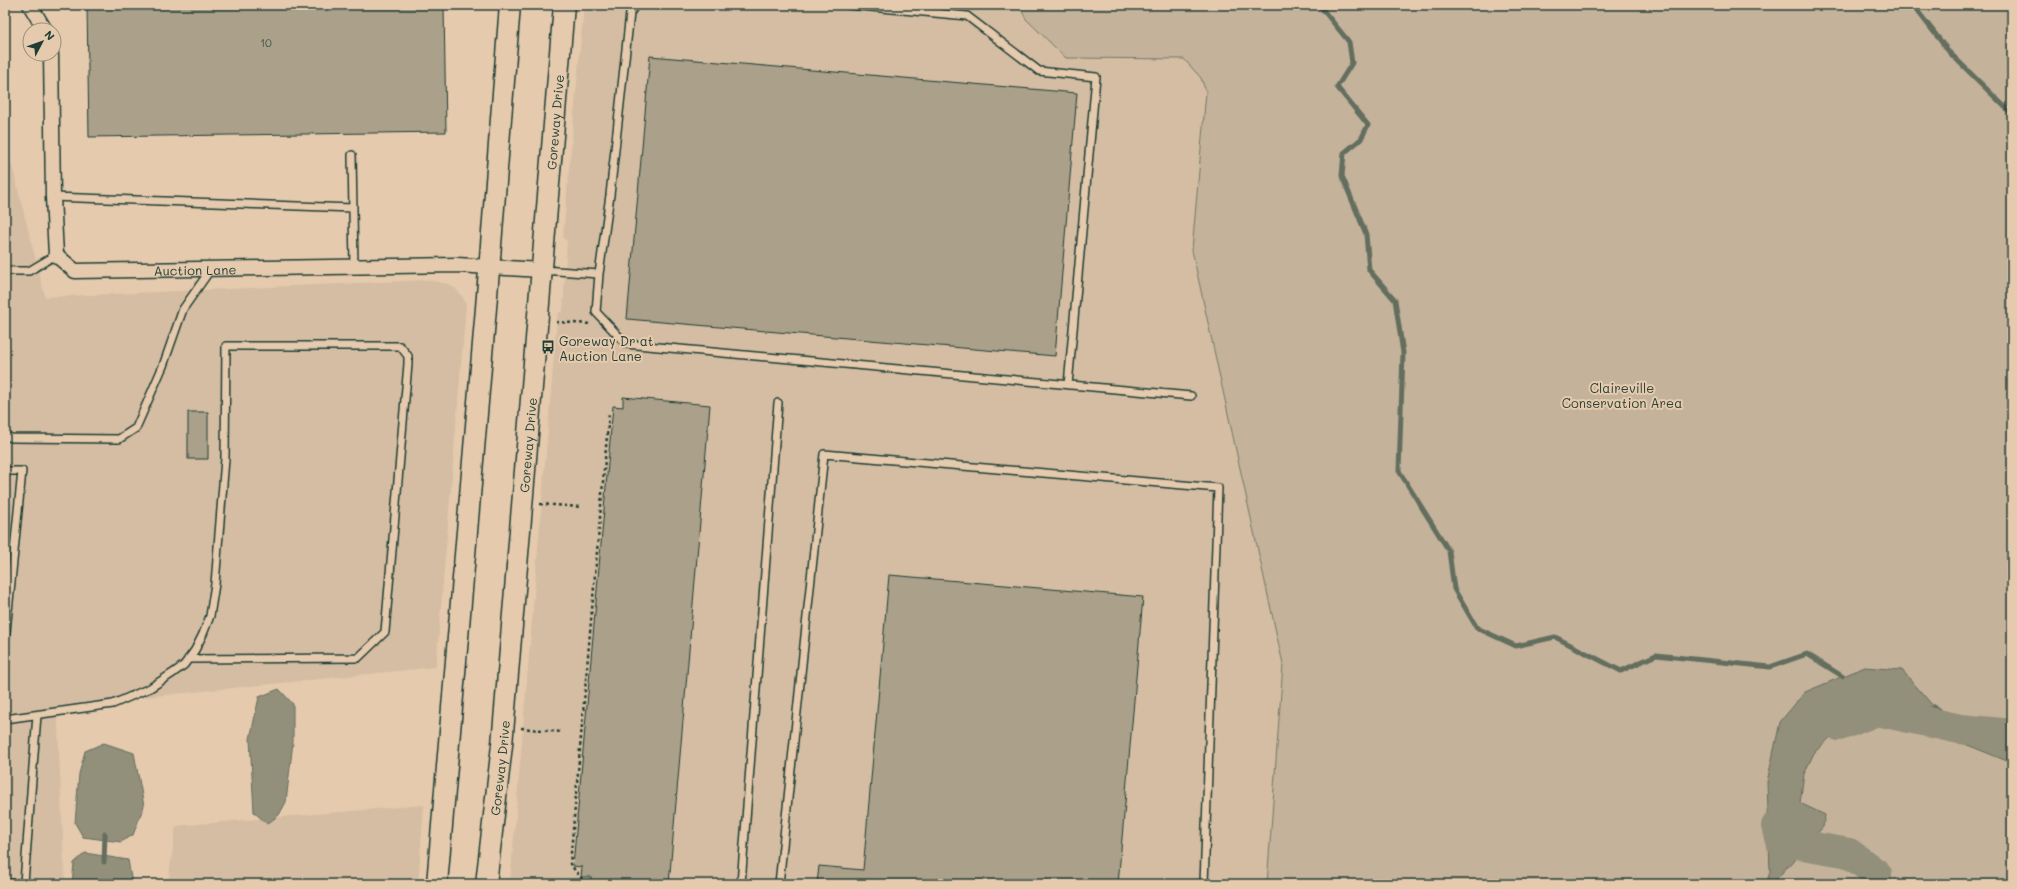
<svg xmlns="http://www.w3.org/2000/svg" width="2017" height="889" font-family="Mali,sans-serif">
  <style>
    .built { fill: #d4bda2 }
    .green { fill: #c4b29a; stroke: #727867 }
    .water { fill: #928f7a; stroke: #646e5e }
    .lines { fill: none; stroke-linecap: round; stroke-linejoin: round }
    .stream { stroke: #646e5e; stroke-width: 5 }
    .river { stroke: #928f7a; stroke-width: 30 }
    .building { fill: #aba08a; stroke: #1f3d34 }
    .service-casing { stroke: #1f3d34; stroke-width: 10 }
    .minor-casing { stroke: #1f3d34; stroke-width: 17 }
    .secondary-casing { stroke: #1f3d34; stroke-width: 23 }
    .path { stroke: #1f3d34; stroke-width: 2.5; stroke-dasharray: 3 3; stroke-linecap: butt }
    .service { stroke: #e5caad; stroke-width: 7 }
    .minor { stroke: #e5caad; stroke-width: 14 }
    .secondary { stroke: #e5caad; stroke-width: 20 }
    .labels { text-anchor: middle; dominant-baseline: central; stroke-width: 4; stroke-linejoin: round; paint-order: stroke }
    .number-label { font-size: 11px; fill: #42564a }
    .street-label { font-size: 13px; fill: #1f3d34; stroke: #e5caad }
    .poi-label { font-size: 13px; fill: #1f3d34; stroke: #e5caad; text-anchor: start }
    .park-label { font-size: 13px; fill: #274339; stroke: #e5caad }
  </style>
  <rect width="100%" height="100%" fill="#e5caad"/>
  <filter id="ink" filterUnits="userSpaceOnUse"><feTurbulence type="fractalNoise" baseFrequency=".025" numOctaves="2"/><feDisplacementMap in="SourceGraphic" scale="8" xChannelSelector="R" yChannelSelector="G"/><feConvolveMatrix kernelMatrix="1 2 1 2 8 2 1 2 1" color-interpolation-filters="sRGB"/></filter>
  <g filter="url(#ink)">
    <path class="built" d="M 584,5 L 1019,5 L 1026,19 L 1066,58 L 1184,59 L 1201,78 L 1206,92 L 1192,250 L 1283,664 L 1267,884 L 510,884 L 557,320 L 558,314 L 563,310 L 567,241 L 563,238 Z
      M 5,138 L 45,297 L 427,280 L 448,284 L 456,289 L 464,299 L 466,305 L 436,667 L 57,706 L 65,884 L 5,884 Z
      M 424,805 L 418,884 L 168,884 L 176,826 Z"/>
    <path class="green" d="M 1019,5 L 2012,5 L 2012,884 L 1267,884 L 1283,664 L 1192,250 L 1206,92 L 1201,78 L 1184,59 L 1066,58 L 1026,19 Z"/>
    <path class="water" d="M 1865,667 L 1902,670 L 1934,707 L 1882,710 L 1838,730 L 1814,753 L 1804,774 L 1800,803 L 1825,815 L 1823,827 L 1772,884 L 1766,884 L 1770,872 L 1767,782 L 1780,722 L 1805,692 Z
      M 279,689 L 293,704 L 293,742 L 286,802 L 279,815 L 267,824 L 254,812 L 250,739 L 259,697 Z
      M 1943,714 L 1984,725 L 2012,724 L 2012,763 L 1960,742 L 1940,723 Z
      M 104,743 L 134,753 L 144,806 L 133,835 L 121,842 L 83,837 L 75,823 L 79,774 L 85,751 Z
      M 85,853 L 128,860 L 132,884 L 72,884 L 74,863 Z"/>
    <g class="lines">
      <path class="stream" d="M 1319,5 L 1349,42 L 1352,63 L 1337,87 L 1368,125 L 1361,139 L 1344,153 L 1342,176 L 1366,234 L 1369,270 L 1395,300 L 1403,353 L 1399,471 L 1449,551 L 1454,589 L 1477,628 L 1516,646 L 1555,637 L 1621,671 L 1656,655 L 1770,667 L 1807,654 L 1842,676
        M 1913,5 L 1950,53 L 2012,114
        M 1934,707 L 1943,714
        M 104,862 L 105,834"/>
      <path class="river" d="M 1839,726 L 1877,711 L 1960,729 L 2012,734
        M 1776,826 L 1780,841 L 1849,853 L 1877,874 L 1874,884"/>
    </g>
    <path class="building" d="M 87,5 L 444,5 L 446,132 L 89,137 Z
      M 650,56 L 1077,93 L 1055,356 L 627,319 Z
      M 623,397 L 710,405 L 669,884 L 590,884 L 591,877 L 581,877 L 582,867 L 573,866 L 613,406 L 623,407 Z
      M 188,412 L 208,412 L 208,459 L 188,459 Z
      M 889,575 L 1143,597 L 1118,884 L 817,884 L 819,866 L 863,870 Z"/>
    <g class="lines">
      <g class="service-casing">
        <path id="service" d="M 849,5 L 967,16 L 1039,71 L 1096,77 L 1068,385
          M 352,155 L 354,266
          M 53,197 L 353,208
          M 543,270 L 599,274 L 596,312 L 626,344 L 1191,396
          M 5,271 L 29,271 L 56,255
          M 599,274 L 610,195 L 630,13 L 636,5
          M 5,436 L 12,438 L 119,439 L 136,428 L 163,366 L 183,309 L 211,269
          M 5,471 L 22,471 L 5,642
          M 5,719 L 113,704 L 150,688 L 173,673 L 184,665 L 195,650 L 203,634 L 210,616 L 215,584 L 225,459 L 226,346 L 400,346 L 408,356 L 408,364 L 385,632 L 358,658 L 188,659
          M 6,884 L 24,883 L 37,715
          M 741,884 L 778,403
          M 779,884 L 824,454 L 1218,488 L 1204,884"/>
      </g>
      <g class="minor-casing">
        <g id="minor">
          <path d="M 30,5 L 45,30"/>
          <path id="s1" d="M 51,54 L 53,197 L 56,255 L 75,271 L 457,265 L 541,270"/>
        </g>
      </g>
      <g class="secondary-casing">
        <g id="secondary">
          <path d="M 437,884 L 486,308 L 510,5"/>
          <path id="s2" d="M 486,884 L 502,745 L 564,5"/>
        </g>
      </g>
      <path class="path" d="M 556,322 L 592,324
        M 540,504 L 581,507
        M 521,728 L 561,732
        M 586,884 L 570,864 L 609,413"/>
      <use href="#service" class="service"/>
      <use href="#minor" class="minor"/>
      <use href="#secondary" class="secondary"/>
    </g>
  </g>
  <defs>
    <g id="bus-bare" transform="scale(1.08)"><path d="M-5-6H5V4H4V6H2V4H-2V6H-4V4H-5ZM-3.5-4V0h7V-4ZM-3.5 1.2v1.5H-2V1.2ZM2 1.2v1.5H3.5V1.2Z" fill="#1f3d34" stroke="#e5caad" stroke-width="2.5" paint-order="stroke"/></g>
  </defs>
  <g fill-rule="evenodd">
    <use href="#bus-bare" x="548" y="347"/>
  </g>
  <g class="labels">
    <g class="number-label">
      <text x="266" y="42">10</text>
    </g>
    <g class="street-label">
      <text stroke="none"><textPath href="#s2" startOffset="765">Goreway Drive</textPath></text>
      <text stroke="none"><textPath href="#s1" startOffset="346">Auction Lane</textPath></text>
      <text stroke="none"><textPath href="#s2" startOffset="441">Goreway Drive</textPath></text>
      <text stroke="none"><textPath href="#s2" startOffset="117">Goreway Drive</textPath></text>
    </g>
    <g class="poi-label">
      <text x="559" y="340">Goreway Dr at<tspan x="559" dy="15">Auction Lane</tspan></text>
    </g>
    <g class="park-label">
      <text x="1622" y="387">Claireville<tspan x="1622" dy="15">Conservation Area</tspan></text>
    </g>
  </g>
  <rect width="2017" height="889" fill="none" stroke="#e5caad" stroke-width="20"/>
  <rect x="10" y="10" width="1997" height="869" fill="none" stroke="#1f3d34" stroke-width="1.5" filter="url(#ink)"/>
  <g transform="translate(42 42) rotate(49)"><circle r="19" fill="#e5caad" stroke="#96927d"/>
  <path d="M0-3L7 15L0 10L-7 15Z" fill="#1f3d34"/>
  <text y="-6" font-size="11" font-weight="bold" text-anchor="middle" fill="#1f3d34">N</text>
  </g>
</svg>
